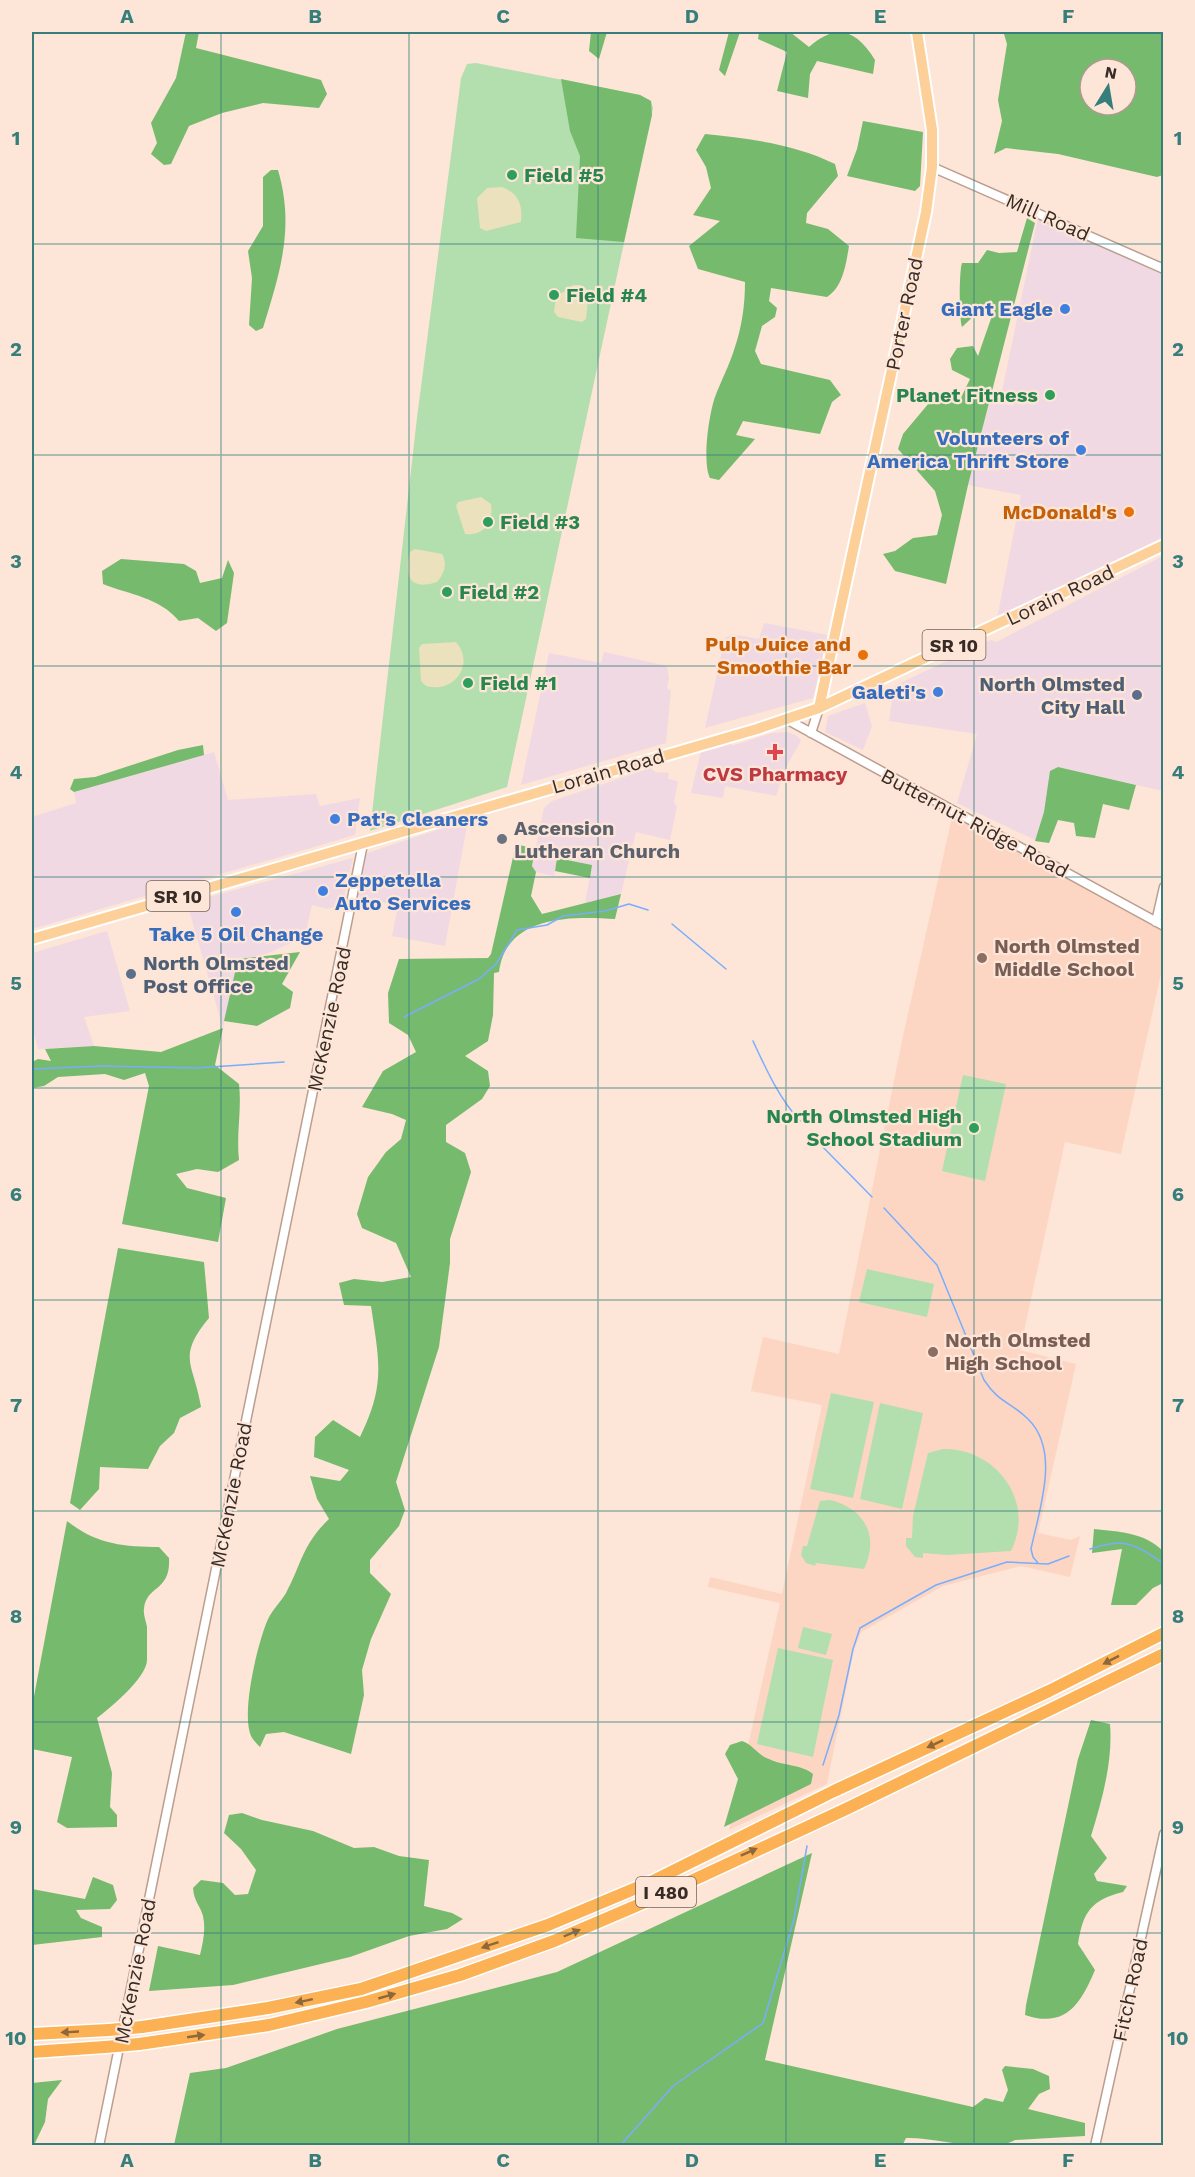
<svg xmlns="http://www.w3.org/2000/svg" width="1195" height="2177" font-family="'Work Sans',sans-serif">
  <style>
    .commercial { fill: #f1d9e3 }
    .built { fill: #fcd6c2 }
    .green { fill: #b3deae }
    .forest { fill: #76ba6e; fill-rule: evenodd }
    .sand { fill: #ebe1bc }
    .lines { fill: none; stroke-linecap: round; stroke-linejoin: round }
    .stream { stroke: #78aefd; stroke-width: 1.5 }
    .minor-casing { stroke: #bb9e8f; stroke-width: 11 }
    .major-casing { stroke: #fff; stroke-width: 14 }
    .highway-casing { stroke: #fff; stroke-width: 15 }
    .minor { stroke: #fff; stroke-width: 8 }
    .major { stroke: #fdd099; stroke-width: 10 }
    .highway { stroke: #fcb155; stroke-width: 12 }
    .highway-bridge-casing { stroke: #fff; stroke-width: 15; stroke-linecap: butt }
    .highway-bridge { stroke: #fcb155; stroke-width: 12 }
    .oneway { fill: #8f673b }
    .grid { fill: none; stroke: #367e7c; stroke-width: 1.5; stroke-opacity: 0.55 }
    .leisure-dot { fill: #2e9e5b; stroke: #fde5d7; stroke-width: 2 }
    .shop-dot { fill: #3f7fe0; stroke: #fde5d7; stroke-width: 2 }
    .food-dot { fill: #e8710a; stroke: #fde5d7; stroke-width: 2 }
    .service-dot { fill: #5c6f8a; stroke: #fde5d7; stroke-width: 2 }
    .health-dot { fill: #e0444e; stroke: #fde5d7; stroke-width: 2 }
    .worship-dot { fill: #6b7280; stroke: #fde5d7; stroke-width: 2 }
    .education-dot { fill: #8d6e63; stroke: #fde5d7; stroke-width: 2 }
    .labels { text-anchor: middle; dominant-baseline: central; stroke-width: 4.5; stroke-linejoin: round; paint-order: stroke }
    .shield { fill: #fde5d7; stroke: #72635a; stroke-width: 1.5 }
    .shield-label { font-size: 18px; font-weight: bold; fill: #362b25 }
    .leisure-label { font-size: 20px; font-weight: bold; fill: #27864d; stroke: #fde5d7; text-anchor: start }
    .street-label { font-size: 20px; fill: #362b25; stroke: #fde5d7 }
    .shop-label { font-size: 20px; font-weight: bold; fill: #366cbe; stroke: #fde5d7; text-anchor: end }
    .food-label { font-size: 20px; font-weight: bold; fill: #c56008; stroke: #fde5d7; text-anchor: end }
    .service-label { font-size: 20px; font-weight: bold; fill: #4e5e75; stroke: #fde5d7; text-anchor: end }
    .health-label { font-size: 20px; font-weight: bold; fill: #be3a42; stroke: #fde5d7 }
    .worship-label { font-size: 20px; font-weight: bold; fill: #5b616d; stroke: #fde5d7; text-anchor: start }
    .education-label { font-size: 20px; font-weight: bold; fill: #785e54; stroke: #fde5d7; text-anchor: start }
    .neatline { fill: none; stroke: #367e7c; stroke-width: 2 }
    .grid-label { font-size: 20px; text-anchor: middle; font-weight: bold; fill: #367e7c }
  </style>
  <rect width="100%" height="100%" fill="#fde5d7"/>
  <path class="commercial" d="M 1038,218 L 1163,274 L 1163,537 L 997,619 L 1021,495 L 968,485 L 990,401 L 1014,406 L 1010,398 L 1001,396 Z
    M 1163,556 L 1163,791 L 1058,767 L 1039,842 L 957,803 L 977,734 L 889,721 L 894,686 L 991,640 L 996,642 Z
    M 764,623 L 828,635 L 813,698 L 705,728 L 725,638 L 732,634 L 759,639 Z
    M 604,652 L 667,666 L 669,678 L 667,688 L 671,691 L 666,743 L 521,785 L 549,653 L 601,663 Z
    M 865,703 L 872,726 L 863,750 L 825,732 L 828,716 Z
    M 787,732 L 797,736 L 801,741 L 787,765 L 776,796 L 725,786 L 723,798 L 691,793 L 701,751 L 717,744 L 731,742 L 732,746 L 772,733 Z
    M 214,752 L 228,800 L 316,794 L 320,806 L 360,798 L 355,835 L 32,929 L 32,817 L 76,803 L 74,792 Z
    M 651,768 L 655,772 L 669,773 L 668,779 L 678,781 L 674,803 L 677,806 L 670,840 L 636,832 L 621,894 L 585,903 L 592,865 L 557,858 L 554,876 L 536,872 L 532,866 L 544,808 L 552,801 Z
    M 468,820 L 445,946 L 392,936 L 398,906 L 356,896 L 367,853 Z
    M 353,858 L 342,905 L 327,909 L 312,905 L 306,931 L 291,943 L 255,959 L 238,959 L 223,1028 L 187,903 Z
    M 107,931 L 130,1011 L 84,1017 L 94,1046 L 38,1049 L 32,1027 L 32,953 Z"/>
  <path class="built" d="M 953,813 L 1163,930 L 1163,965 L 1121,1154 L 1065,1142 L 1020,1350 L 1076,1364 L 1038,1533 L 1071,1540 L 1080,1536 L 1070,1577 L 1021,1566 L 943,1586 L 861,1632 L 854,1650 L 827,1784 L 729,1830 L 780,1603 L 708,1587 L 710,1577 L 782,1594 L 822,1405 L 751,1391 L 763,1337 L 839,1354 L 903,1036 Z"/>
  <path class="green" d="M 476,63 L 640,95 L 651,101 L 653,108 L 507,787 L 370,831 L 417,418 L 461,78 L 467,64 Z
    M 963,1075 L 1006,1084 L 985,1181 L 942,1171 Z
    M 867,1269 L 934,1284 L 927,1317 L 859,1302 Z
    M 831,1393 L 874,1402 L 853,1498 L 810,1489 Z
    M 880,1403 L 923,1413 L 902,1509 L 860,1499 Z
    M 943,1449 C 996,1448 1036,1501 1011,1551 L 947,1555 L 923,1553 L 923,1558 L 915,1557 L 906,1546 L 906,1538 L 912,1538 L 913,1516 L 928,1453 Z
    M 830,1500 C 864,1508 880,1536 864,1569 L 816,1563 L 815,1566 L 806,1563 L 801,1555 L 803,1546 L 807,1546 L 820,1501 Z
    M 803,1627 L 832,1634 L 826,1655 L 798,1648 Z
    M 778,1648 L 833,1660 L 813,1757 L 757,1744 Z"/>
  <path class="forest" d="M 186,32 L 199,32 L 196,48 L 321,80 L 327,94 L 319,108 L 263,103 L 222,113 L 189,126 L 171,164 L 164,165 L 151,154 L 157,143 L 151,123 L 176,78 Z
    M 591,32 L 607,32 L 599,59 L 589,51 Z
    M 729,32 L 740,32 L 725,76 L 719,70 Z
    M 759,32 L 790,32 L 809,47 C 836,23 856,29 875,60 L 873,74 L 817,61 L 810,74 L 808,98 L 777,91 L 787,52 L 758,39 Z
    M 997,32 L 1163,32 L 1163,175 L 1157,177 L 1058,154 L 1006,148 L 994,154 L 1002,121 L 998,100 L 1007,44 L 1004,34 ZM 1090,69 L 1126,69 L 1126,105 L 1090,105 Z
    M 561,79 L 640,95 L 651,101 L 652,115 L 624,242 L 576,238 L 580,156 L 570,131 Z
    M 863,121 L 923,132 L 920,186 L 915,191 L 847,176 L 857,149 Z
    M 705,134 C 748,138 797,145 835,164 L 838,176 L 807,213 L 806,223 L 828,229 L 849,246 C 846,264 843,287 827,297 L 771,288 L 769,301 L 777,308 L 775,317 L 762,326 L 755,351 L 761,364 L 830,380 L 841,395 L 832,402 L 820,434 L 743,421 L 736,435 L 755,439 L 719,480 L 710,478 C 702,462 709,414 715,397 C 721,381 729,366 734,350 C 742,327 745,305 745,282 L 698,269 L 689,246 L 720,221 L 693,215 L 711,188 L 706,167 L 696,150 Z
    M 271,170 L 278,170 C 295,228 280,272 263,328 L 256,331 L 249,325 L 252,278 L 248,251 L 263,226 L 263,177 Z
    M 1027,218 L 1035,223 L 968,485 L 946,584 L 895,571 L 883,554 L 895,551 L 913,538 L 937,535 L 942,515 L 935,491 L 898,449 L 903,434 L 934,397 L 958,404 L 970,379 L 952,370 L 950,359 L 957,348 L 973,346 L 978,356 L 995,307 L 977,313 L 962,327 C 959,319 959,271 962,263 L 978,263 L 987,250 L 999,253 L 1017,252 Z
    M 121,559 L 184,564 L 196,571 L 200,583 L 222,578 L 228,560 L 234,573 L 227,623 L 216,631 L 198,618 L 179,621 C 159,597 130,595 103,584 L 102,571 Z
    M 203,745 L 204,755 L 74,792 L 70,789 L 74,779 L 95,777 L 178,750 Z
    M 1058,767 L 1136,785 L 1129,810 L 1103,804 L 1095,838 L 1076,836 L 1074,823 L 1058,820 L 1049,843 L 1035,841 L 1044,812 L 1050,771 Z
    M 516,844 L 535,849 L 532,866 L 536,872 L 531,896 L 542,914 L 621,894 L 615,919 C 571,916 506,915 499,972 L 494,973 L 493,1015 L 488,1041 L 465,1056 L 488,1071 L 490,1086 L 482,1099 L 446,1125 L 446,1142 L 465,1153 L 471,1172 L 450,1239 L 450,1263 L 439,1347 L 396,1482 L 405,1510 L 399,1526 L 370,1560 L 370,1573 L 391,1594 L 371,1639 L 362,1670 L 364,1695 L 351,1754 L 284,1732 L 266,1734 L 260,1747 C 257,1744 253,1740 251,1736 C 241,1713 257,1647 266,1624 C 270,1612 280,1603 286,1593 C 302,1563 302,1545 329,1519 L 317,1499 L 310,1476 L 340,1481 L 349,1470 L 314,1457 L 315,1437 L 333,1420 L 360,1437 C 386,1384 379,1361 371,1306 L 344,1305 L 339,1283 L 354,1279 L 382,1282 L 411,1277 L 396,1243 L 362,1228 L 357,1214 L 368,1177 L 386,1152 L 401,1139 L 406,1120 L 392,1114 L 362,1107 L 383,1071 L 416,1052 L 408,1035 L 389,1023 L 388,993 L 399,959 L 488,958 L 491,954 Z
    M 557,858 L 592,865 L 590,878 L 555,871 Z
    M 300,952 L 282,984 L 293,992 L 290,1008 L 257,1026 L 224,1021 L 238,959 Z
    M 223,1028 L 215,1065 L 239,1084 C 242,1110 236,1134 239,1160 L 218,1172 L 197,1169 L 176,1174 L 187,1188 L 226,1198 L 218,1242 L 122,1224 L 149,1086 L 145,1073 L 124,1080 L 105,1074 L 58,1077 L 44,1086 L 32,1088 L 32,1062 L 38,1059 L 51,1061 L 45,1049 L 94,1046 L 161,1052 Z
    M 118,1248 L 204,1262 L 209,1318 C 176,1358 194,1363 201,1407 L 180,1418 L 174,1433 L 160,1446 L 148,1469 L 100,1467 L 99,1489 L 80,1510 L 70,1503 Z
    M 67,1521 C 96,1544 123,1547 159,1547 L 169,1558 C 171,1592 146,1585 144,1609 C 143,1614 146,1621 147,1627 C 147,1638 147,1649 147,1659 C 148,1677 110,1708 97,1718 L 112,1773 L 110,1807 L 117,1815 L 117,1827 L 67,1828 L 57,1822 L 72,1757 L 32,1749 L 32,1707 Z
    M 1094,1529 C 1119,1532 1144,1532 1163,1551 L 1163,1583 L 1153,1588 L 1136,1605 L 1111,1605 L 1122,1549 L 1092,1553 Z
    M 1091,1720 L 1110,1724 C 1113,1762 1102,1800 1091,1836 L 1107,1858 L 1094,1874 L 1097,1881 L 1127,1886 L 1123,1892 C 1091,1900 1083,1912 1078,1944 L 1095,1970 C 1081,2003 1066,2029 1025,2015 L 1026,2005 L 1078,1759 Z
    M 742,1741 C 754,1745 757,1755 769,1759 C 783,1766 801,1764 813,1774 L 811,1784 L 724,1827 L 738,1779 L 725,1754 L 730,1745 Z
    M 242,1813 L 262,1820 L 313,1831 L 354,1848 L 374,1847 L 399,1856 L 429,1860 L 424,1906 L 452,1913 L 463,1919 L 447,1929 L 409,1936 L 350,1957 L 233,1985 L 149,1991 L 158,1946 L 200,1955 C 203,1943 206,1929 203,1916 C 200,1905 194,1902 193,1888 L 201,1880 L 223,1883 L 235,1895 L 248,1894 L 256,1870 L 241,1849 L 224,1833 L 229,1815 Z
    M 812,1853 L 765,2060 L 973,2107 L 985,2098 L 1003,2102 L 1008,2090 L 1002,2070 L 1005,2066 L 1033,2069 L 1049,2076 L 1050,2089 L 1039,2094 L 1028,2109 L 1085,2123 L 1085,2136 L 1015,2140 C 989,2155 937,2137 906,2138 L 902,2146 L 174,2145 L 190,2073 L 226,2068 L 337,2029 L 557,1972 Z
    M 93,1877 L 113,1885 L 117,1900 L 110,1909 L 76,1910 L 81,1918 L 102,1927 L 102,1937 L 32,1945 L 32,1889 L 85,1899 Z
    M 62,2080 L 48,2099 L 45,2122 L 34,2145 L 32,2145 L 32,2083 Z"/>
  <path class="sand" d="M 502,187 C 519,193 523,206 521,222 L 486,231 L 480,228 L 477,198 L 487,188 Z
    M 573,285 L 580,285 L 589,291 L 586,319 L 582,322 L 558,317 L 554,312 L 556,297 Z
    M 481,497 L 491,504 C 494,522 484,536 465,534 L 456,506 L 458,502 Z
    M 415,549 L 442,554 C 448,564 444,574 437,582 C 409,591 404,576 410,552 Z
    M 456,642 C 476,665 453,694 426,686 L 421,681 L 419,648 L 422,644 Z"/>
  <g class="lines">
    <path class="stream" d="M 672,924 L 726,969
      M 404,1017 L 479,979 L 496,964 L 517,930 L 547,925 L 563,916 L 605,911 L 629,904 L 648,910
      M 753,1041 C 766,1069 779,1098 800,1121
      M 32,1069 L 103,1066 L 196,1068 L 284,1062
      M 814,1138 L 872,1197
      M 884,1208 L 937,1265 L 984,1380 C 999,1403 1011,1402 1028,1419 C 1061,1451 1039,1510 1031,1549 L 1033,1557 L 1038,1563
      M 1090,1549 C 1125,1537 1135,1544 1164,1564
      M 823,1765 L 839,1715 L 853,1649 L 860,1628 L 936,1585 L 1007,1562 L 1048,1564 L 1069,1556
      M 620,2146 L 673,2086 L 763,2023 L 794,1919 L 807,1846"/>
    <g class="minor-casing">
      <path id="minor" d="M 932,167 L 1164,269
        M 786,719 L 1164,926
        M 811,733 L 819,708
        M 1156,922 L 1164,887
        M 99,2146 L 363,844
        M 1095,2146 L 1164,1834"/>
    </g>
    <g class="major-casing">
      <path id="major" d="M 819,708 L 926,212 L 932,167 L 932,130 L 917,32
        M 32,939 L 757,729 L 819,708 L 1164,545"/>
    </g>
    <g class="highway-casing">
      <path id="highway" d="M 142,2027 L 268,2008 L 361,1989 L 548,1925 L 653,1881 L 834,1791 L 1049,1691 L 1164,1633
        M 32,2034 L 109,2030
        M 139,2044 L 269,2025 L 366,2002 L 460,1975 L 554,1941 L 659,1896 L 846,1809 L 1164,1654
        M 32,2052 L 105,2047"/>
    </g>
    <use href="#minor" class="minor"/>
    <use href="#major" class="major"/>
    <use href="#highway" class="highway"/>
    <g class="highway-bridge-casing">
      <path id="highway-bridge" d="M 109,2030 L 142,2027
        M 105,2047 L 139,2044"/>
    </g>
    <use href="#highway-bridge" class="highway-bridge"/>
  </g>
  <defs><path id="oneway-solid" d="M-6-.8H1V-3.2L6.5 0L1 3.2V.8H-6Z" transform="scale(1.5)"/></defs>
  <g class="oneway">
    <use href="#oneway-solid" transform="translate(1111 1660) rotate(153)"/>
    <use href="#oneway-solid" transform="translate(935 1744) rotate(155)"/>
    <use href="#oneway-solid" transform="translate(749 1852) rotate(-24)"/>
    <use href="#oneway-solid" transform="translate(572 1933) rotate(-23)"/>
    <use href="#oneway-solid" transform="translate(490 1945) rotate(161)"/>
    <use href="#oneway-solid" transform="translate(387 1996) rotate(-16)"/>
    <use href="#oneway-solid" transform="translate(304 2001) rotate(168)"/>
    <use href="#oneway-solid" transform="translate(70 2032) rotate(177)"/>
    <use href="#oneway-solid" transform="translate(196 2036) rotate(-8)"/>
  </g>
  <path class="grid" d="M 221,32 L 221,2146M 409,32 L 409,2146M 598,32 L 598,2146M 786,32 L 786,2146M 974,32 L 974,2146M 32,244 L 1164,244M 32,455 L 1164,455M 32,666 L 1164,666M 32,877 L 1164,877M 32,1088 L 1164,1088M 32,1300 L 1164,1300M 32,1511 L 1164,1511M 32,1722 L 1164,1722M 32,1933 L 1164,1933"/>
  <g class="leisure-dot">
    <circle cx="512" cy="175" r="6"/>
    <circle cx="554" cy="295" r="6"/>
    <circle cx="1050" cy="395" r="6"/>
    <circle cx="488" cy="522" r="6"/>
    <circle cx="447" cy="592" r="6"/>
    <circle cx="468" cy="683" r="6"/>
    <circle cx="974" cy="1128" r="6"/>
  </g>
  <g class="shop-dot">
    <circle cx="1065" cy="309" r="6"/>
    <circle cx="1081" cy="450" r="6"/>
    <circle cx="938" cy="692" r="6"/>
    <circle cx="335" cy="819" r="6"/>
    <circle cx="323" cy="891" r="6"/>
    <circle cx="236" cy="912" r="6"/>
  </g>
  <g class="food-dot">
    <circle cx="1129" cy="512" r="6"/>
    <circle cx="863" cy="655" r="6"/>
  </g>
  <g class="service-dot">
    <circle cx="1137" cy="695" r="6"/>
    <circle cx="131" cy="974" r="6"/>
  </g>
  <path class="health-dot" d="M772 743h6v6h6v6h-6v6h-6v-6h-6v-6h6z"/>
  <circle class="worship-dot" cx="502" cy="839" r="6"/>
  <g class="education-dot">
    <circle cx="982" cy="958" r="6"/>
    <circle cx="933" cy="1352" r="6"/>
  </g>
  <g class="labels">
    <g class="shield">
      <rect x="922.5" y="630" width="63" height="30" rx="4.5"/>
      <rect x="146.5" y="881" width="63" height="30" rx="4.5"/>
      <rect x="636" y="1877" width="60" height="30" rx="4.5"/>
    </g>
    <g class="shield-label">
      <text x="954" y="645">SR 10</text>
      <text x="178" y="896">SR 10</text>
      <text x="666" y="1892">I 480</text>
    </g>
    <g class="leisure-label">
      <text x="524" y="175">Field #5</text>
      <text x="566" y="295">Field #4</text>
      <text x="1038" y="395" text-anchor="end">Planet Fitness</text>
      <text x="500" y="522">Field #3</text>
      <text x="459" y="592">Field #2</text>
      <text x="480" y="683">Field #1</text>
      <text x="962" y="1116" text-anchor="end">North Olmsted High<tspan x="962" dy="23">School Stadium</tspan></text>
    </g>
    <g class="street-label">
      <text transform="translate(1048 217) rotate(24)">Mill Road</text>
      <text transform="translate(904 314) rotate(-78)">Porter Road</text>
      <text transform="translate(1060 595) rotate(-25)">Lorain Road</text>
      <text transform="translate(608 771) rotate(-16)">Lorain Road</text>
      <text transform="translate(975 823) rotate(28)">Butternut Ridge Road</text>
      <text transform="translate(329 1019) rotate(-78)">McKenzie Road</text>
      <text transform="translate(231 1495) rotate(-79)">McKenzie Road</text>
      <text transform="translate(135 1971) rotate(-79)">McKenzie Road</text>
      <text transform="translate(1130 1990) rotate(-78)">Fitch Road</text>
    </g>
    <g class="shop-label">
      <text x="1053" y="309">Giant Eagle</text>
      <text x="1069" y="438">Volunteers of<tspan x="1069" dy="23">America Thrift Store</tspan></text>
      <text x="926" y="692">Galeti's</text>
      <text x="347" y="819" text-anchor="start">Pat's Cleaners</text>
      <text x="335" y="880" text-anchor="start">Zeppetella<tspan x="335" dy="23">Auto Services</tspan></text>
      <text x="236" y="934" text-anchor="middle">Take 5 Oil Change</text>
    </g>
    <g class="food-label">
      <text x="1117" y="512">McDonald's</text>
      <text x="851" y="644">Pulp Juice and<tspan x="851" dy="23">Smoothie Bar</tspan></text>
    </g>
    <g class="service-label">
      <text x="1125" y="684">North Olmsted<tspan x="1125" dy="23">City Hall</tspan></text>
      <text x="143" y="963" text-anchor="start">North Olmsted<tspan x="143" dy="23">Post Office</tspan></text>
    </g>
    <g class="health-label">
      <text x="775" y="774">CVS Pharmacy</text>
    </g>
    <g class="worship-label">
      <text x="514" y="828">Ascension<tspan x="514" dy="23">Lutheran Church</tspan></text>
    </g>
    <g class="education-label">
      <text x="994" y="946">North Olmsted<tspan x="994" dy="23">Middle School</tspan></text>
      <text x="945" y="1340">North Olmsted<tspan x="945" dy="23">High School</tspan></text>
    </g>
  </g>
  <rect width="1195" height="2177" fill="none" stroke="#fde5d7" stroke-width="66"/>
  <g transform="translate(1108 87) rotate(11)"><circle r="28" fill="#fde5d7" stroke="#ad9b90" stroke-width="1.5"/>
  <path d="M0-4.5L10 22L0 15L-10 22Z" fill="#367e7c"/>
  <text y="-9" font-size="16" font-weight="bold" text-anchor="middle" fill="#362b25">N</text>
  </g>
  <rect x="33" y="33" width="1129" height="2111" class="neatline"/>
  <g class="grid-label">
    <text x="127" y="23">A</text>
    <text x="315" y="23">B</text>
    <text x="503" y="23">C</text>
    <text x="692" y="23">D</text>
    <text x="880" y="23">E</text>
    <text x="1068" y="23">F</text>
    <text x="16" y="145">1</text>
    <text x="1178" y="145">1</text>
    <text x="16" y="356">2</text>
    <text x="1178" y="356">2</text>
    <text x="16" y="568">3</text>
    <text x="1178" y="568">3</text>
    <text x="16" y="779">4</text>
    <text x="1178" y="779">4</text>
    <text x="16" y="990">5</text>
    <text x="1178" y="990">5</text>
    <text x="16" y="1201">6</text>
    <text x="1178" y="1201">6</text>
    <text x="16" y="1412">7</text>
    <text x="1178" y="1412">7</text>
    <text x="16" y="1623">8</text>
    <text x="1178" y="1623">8</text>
    <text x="16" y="1834">9</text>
    <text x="1178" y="1834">9</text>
    <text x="16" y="2045">10</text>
    <text x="1178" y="2045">10</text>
    <text x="127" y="2167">A</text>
    <text x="315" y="2167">B</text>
    <text x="503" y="2167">C</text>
    <text x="692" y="2167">D</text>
    <text x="880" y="2167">E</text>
    <text x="1068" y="2167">F</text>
  </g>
</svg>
